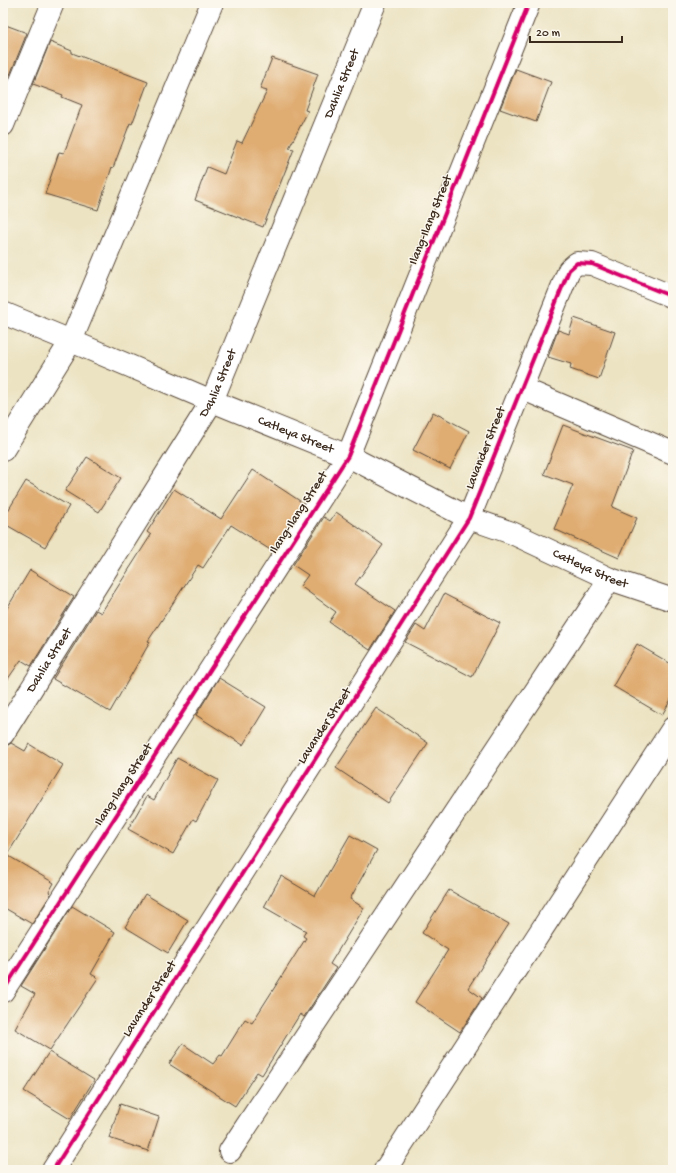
<svg xmlns="http://www.w3.org/2000/svg" width="676" height="1173" font-family="'Gochi Hand',sans-serif">
  <style>
    .building { fill: #dfac71 }
    .lines { fill: none; stroke-linecap: round; stroke-linejoin: round }
    .minor-casing { stroke: #564637; stroke-width: 24 }
    .minor { stroke: #fff; stroke-width: 22 }
    .cycleway-casing { stroke: #fbf7ec; stroke-width: 6 }
    .cycleway { stroke: #d6006c; stroke-width: 4 }
    .labels { text-anchor: middle; dominant-baseline: central; stroke-width: 3; stroke-linejoin: round; paint-order: stroke }
    .street-label { font-size: 13px; fill: #3b2a1e; stroke: #fbf7ec }
  </style>
  <rect width="100%" height="100%" fill="#fbf7ec"/>
  <filter id="ink" filterUnits="userSpaceOnUse"><feTurbulence type="fractalNoise" baseFrequency=".025" numOctaves="2"/><feDisplacementMap in="SourceGraphic" scale="8" xChannelSelector="R" yChannelSelector="G"/><feConvolveMatrix kernelMatrix="1 2 1 2 8 2 1 2 1" color-interpolation-filters="sRGB"/></filter>
  <filter id="wash" filterUnits="userSpaceOnUse"><feTurbulence type="fractalNoise" baseFrequency=".012" numOctaves="4" result="noise"/><feDisplacementMap in="SourceGraphic" scale="16" xChannelSelector="R" yChannelSelector="G"/><feGaussianBlur stdDeviation="0.9" result="paint"/><feColorMatrix in="noise" values="0 0 0 0 0 0 0 0 0 0 0 0 0 0 0 0 0 1.4 0 .05"/><feComposite in="paint" operator="in"/></filter>
  <g filter="url(#wash)">
    <rect width="100%" height="100%" fill="#ece3c2"/>
    <g id="blocks">
      <path class="building" d="M 3,24 L 27,33 L 10,75 L 3,72 Z
        M 50,42 L 72,51 L 72,53 L 148,82 L 132,124 L 130,123 L 113,168 L 112,167 L 98,210 L 45,194 L 59,152 L 64,153 L 82,105 L 62,97 L 63,95 L 33,84 Z
        M 272,58 L 318,74 L 305,110 L 308,111 L 289,148 L 294,149 L 263,227 L 195,200 L 207,167 L 224,174 L 237,141 L 242,143 L 267,91 L 260,89 Z
        M 516,69 L 551,82 L 536,122 L 500,109 Z
        M 574,318 L 615,332 L 599,379 L 570,369 L 571,364 L 548,357 L 558,330 L 569,334 Z
        M 433,412 L 469,431 L 450,469 L 413,450 Z
        M 563,425 L 633,451 L 612,507 L 637,518 L 619,558 L 554,529 L 573,485 L 544,474 Z
        M 87,457 L 121,478 L 99,512 L 65,491 Z
        M 253,470 L 303,503 L 272,551 L 231,525 L 203,568 L 198,565 L 148,641 L 150,642 L 110,712 L 53,679 L 96,610 L 101,613 L 151,535 L 147,532 L 174,489 L 221,519 Z
        M 26,481 L 69,506 L 45,547 L 3,523 L 3,519 Z
        M 336,512 L 383,545 L 355,584 L 395,611 L 370,650 L 329,622 L 336,612 L 300,586 L 308,575 L 293,565 L 324,517 L 330,521 Z
        M 30,570 L 74,597 L 31,666 L 21,660 L 3,686 L 3,615 Z
        M 444,594 L 500,623 L 472,677 L 405,642 L 416,625 L 425,631 Z
        M 637,644 L 673,665 L 673,696 L 662,715 L 613,686 Z
        M 219,678 L 266,707 L 243,745 L 196,715 Z
        M 376,708 L 428,743 L 388,803 L 336,768 Z
        M 11,743 L 25,751 L 29,744 L 63,765 L 7,855 L 54,883 L 49,892 L 51,894 L 32,924 L 3,907 L 3,746 L 8,745 Z
        M 177,758 L 218,780 L 196,821 L 193,819 L 173,854 L 128,829 L 147,796 L 154,800 Z
        M 350,835 L 377,850 L 350,899 L 364,908 L 330,964 L 336,968 L 304,1017 L 300,1014 L 262,1075 L 257,1072 L 235,1106 L 169,1064 L 183,1044 L 213,1064 L 220,1055 L 222,1056 L 245,1019 L 252,1023 L 306,938 L 303,936 L 306,931 L 264,907 L 281,876 L 315,896 Z
        M 449,890 L 509,924 L 468,988 L 482,998 L 460,1032 L 415,1002 L 448,950 L 422,933 Z
        M 145,894 L 188,920 L 168,953 L 125,927 Z
        M 72,906 L 115,932 L 91,974 L 98,978 L 50,1050 L 15,1029 L 35,994 L 21,986 Z
        M 49,1052 L 94,1080 L 70,1119 L 24,1091 Z
        M 120,1104 L 159,1117 L 148,1151 L 109,1138 Z"/>
    </g>
  </g>
  <g filter="url(#ink)">
    <use href="#blocks" fill-opacity="0" stroke="#564637" stroke-width="1"/>
    <g class="lines">
      <g class="minor-casing">
        <g id="minor">
          <path d="M 3,125 L 53,3"/>
          <path id="s1" d="M 3,313 L 71,341 L 212,401 L 348,456 L 469,518 L 512,533 L 610,579 L 673,600"/>
          <path d="M 521,388 L 673,453"/>
          <path d="M 3,450 L 71,341 L 212,3"/>
          <path id="s2" d="M 3,734 L 212,401 L 375,3"/>
          <path d="M 3,991 L 348,456 L 529,3"/>
          <path d="M 230,1151 L 610,579"/>
          <path d="M 53,1170 L 469,518 L 569,270 L 577,263 L 592,264 L 673,297"/>
          <path d="M 385,1170 L 673,728"/>
        </g>
      </g>
      <use href="#minor" class="minor"/>
      <g class="cycleway-casing">
        <path id="cycleway" d="M 3,991 L 348,456 L 529,3
          M 53,1170 L 469,518 L 569,270 L 577,263 L 592,264 L 673,297"/>
      </g>
      <use href="#cycleway" class="cycleway"/>
    </g>
  </g>
  <g class="labels">
    <g class="street-label">
      <text stroke="none"><textPath href="#s2" startOffset="736">Dahlia Street</textPath></text>
      <text transform="translate(431 220) rotate(-68)">Ilang-Ilang Street</text>
      <text stroke="none"><textPath href="#s2" startOffset="412">Dahlia Street</textPath></text>
      <text stroke="none"><textPath href="#s1" startOffset="317">Catleya Street</textPath></text>
      <text transform="translate(486 448) rotate(-68)">Lavander Street</text>
      <text transform="translate(299 513) rotate(-57)">Ilang-Ilang Street</text>
      <text stroke="none"><textPath href="#s1" startOffset="641">Catleya Street</textPath></text>
      <text stroke="none"><textPath href="#s2" startOffset="87">Dahlia Street</textPath></text>
      <text transform="translate(325 726) rotate(-57)">Lavander Street</text>
      <text transform="translate(124 785) rotate(-57)">Ilang-Ilang Street</text>
      <text transform="translate(150 999) rotate(-57)">Lavander Street</text>
    </g>
  </g>
  <rect width="676" height="1173" fill="none" stroke="#fbf7ec" stroke-width="16"/>
  <path d="M530 36v6h92v-6" fill="none" stroke="#3b2a1e" stroke-width="2"/>
  <text x="536" y="36" font-size="12" fill="#3b2a1e" stroke="#fbf7ec" stroke-width="3" paint-order="stroke">20 m</text>
</svg>
